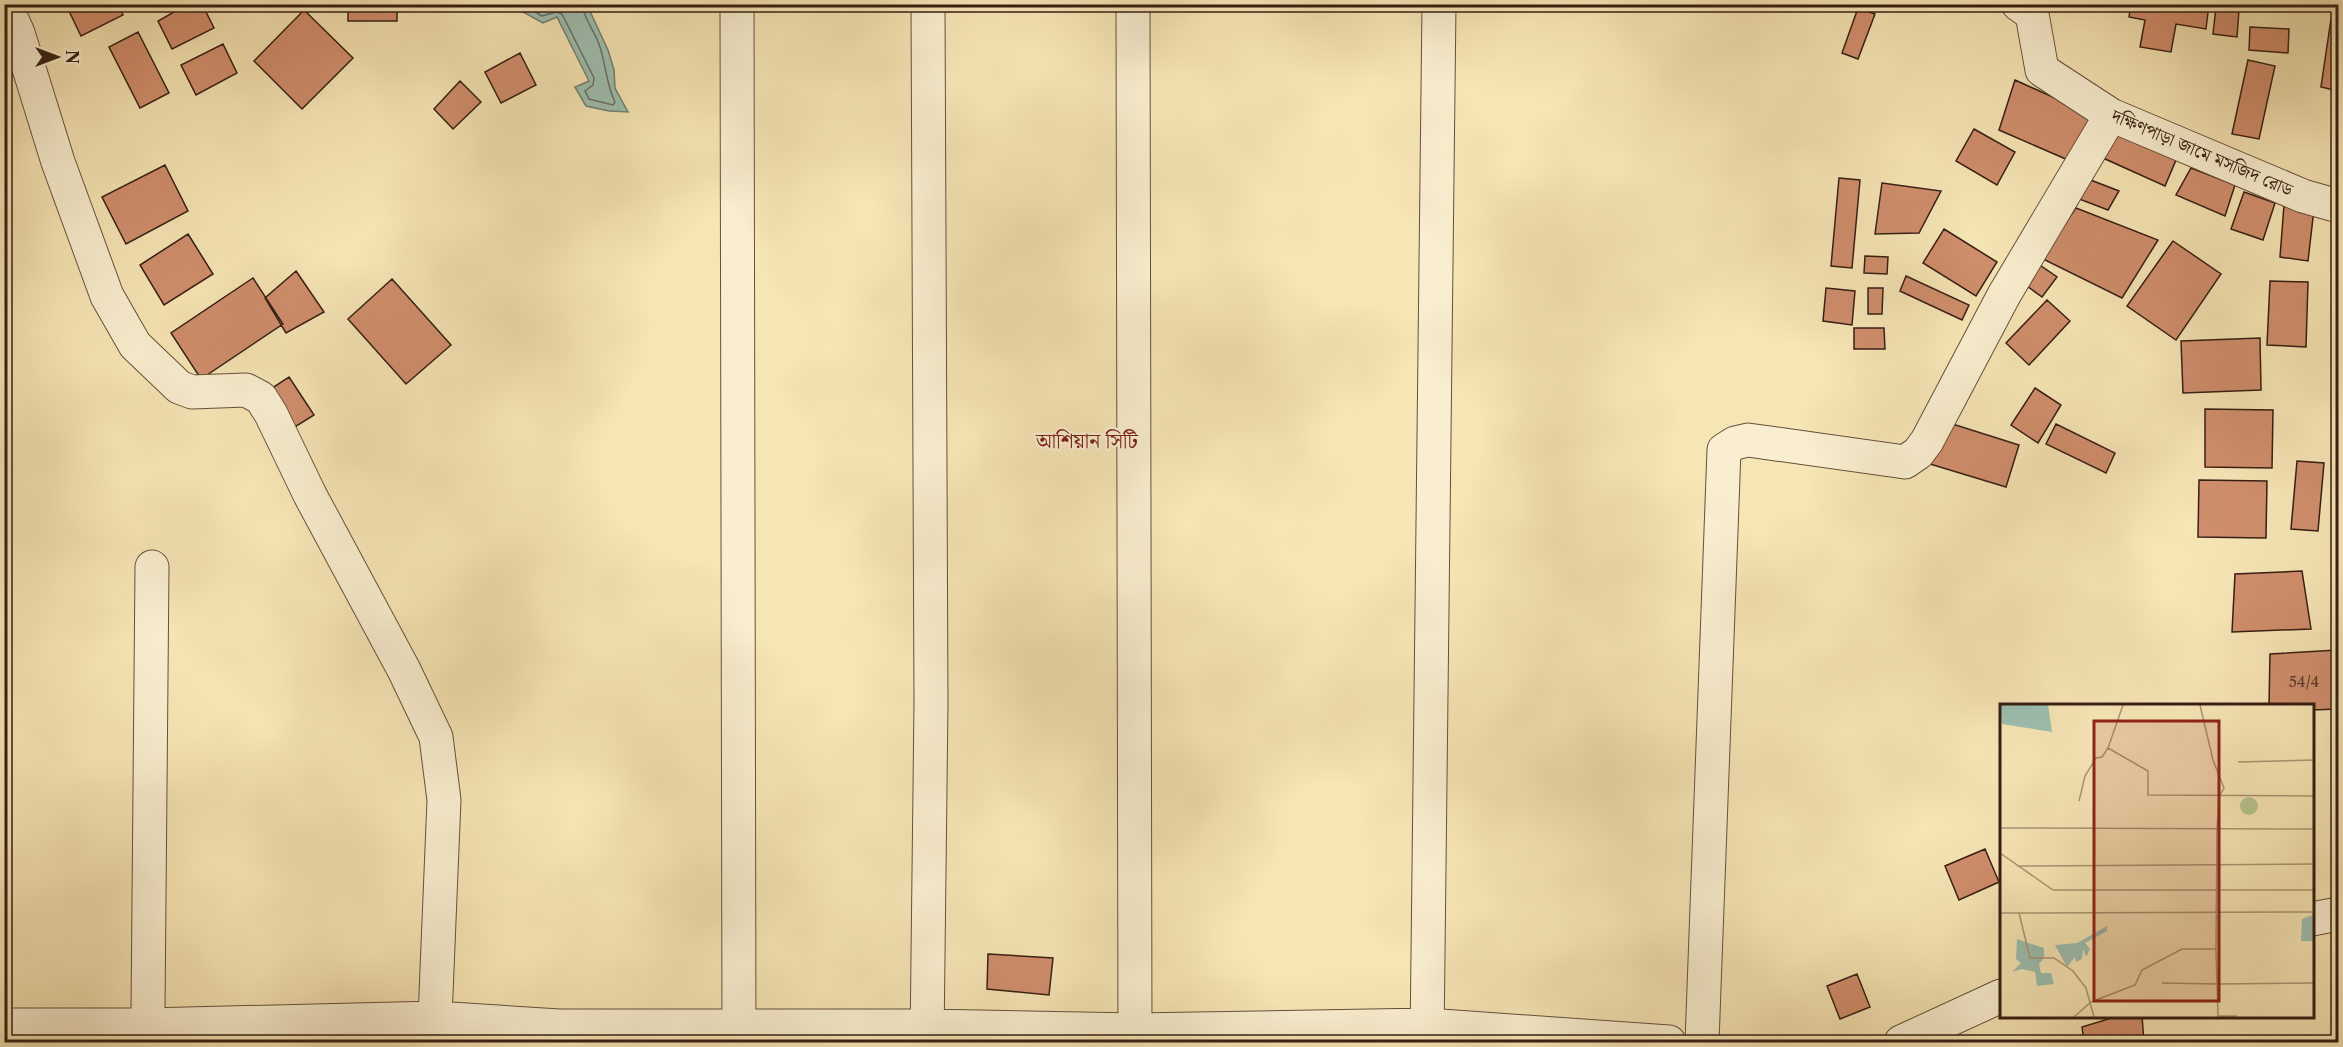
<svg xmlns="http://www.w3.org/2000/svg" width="2343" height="1047" font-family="'Libre Caslon Text','Noto Serif Bengali',serif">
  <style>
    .water { fill: #9dbfb0; stroke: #747f71; stroke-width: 1.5 }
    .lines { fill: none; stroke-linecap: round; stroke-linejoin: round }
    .shore { stroke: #6a6f62; stroke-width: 1.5 }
    .building { fill: #d08e6d; stroke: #361f13; stroke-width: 1.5 }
    .minor-casing { stroke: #66503c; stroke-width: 35 }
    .minor { stroke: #f9eecf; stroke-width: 33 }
    .labels { text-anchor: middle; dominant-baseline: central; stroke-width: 4.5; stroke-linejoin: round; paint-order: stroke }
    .number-label { font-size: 15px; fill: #5c3b2a }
    .street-label { font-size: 18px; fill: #361f13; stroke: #f9eecf }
    .quarter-label { font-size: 21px; fill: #7a1f14; stroke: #f9eecf }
    .inset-road { fill: none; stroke: #a99674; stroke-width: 1.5 }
    .view { fill: #8f2418; fill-opacity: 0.15; stroke: #8f2418; stroke-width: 3 }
    .inset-edge { fill: none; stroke: #361f13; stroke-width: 3 }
  </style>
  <rect width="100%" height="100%" fill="#f6e5b5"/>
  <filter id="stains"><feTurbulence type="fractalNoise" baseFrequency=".00333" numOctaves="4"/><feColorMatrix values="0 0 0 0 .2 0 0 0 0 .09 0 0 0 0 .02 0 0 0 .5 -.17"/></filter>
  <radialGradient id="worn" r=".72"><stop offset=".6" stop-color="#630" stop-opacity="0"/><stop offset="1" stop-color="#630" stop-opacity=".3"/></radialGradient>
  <path class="water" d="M 523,5 L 587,5 L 608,50 L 614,70 L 615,88 L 628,112 L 609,111 L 586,106 L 575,87 L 589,81 L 557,17 L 543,23 L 521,11 Z"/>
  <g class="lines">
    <path class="shore" d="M 529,4 L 530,9 L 542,16 L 556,12 L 562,14 L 594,78 L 593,85 L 585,91 L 589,99 L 613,105 L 615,102 C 605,82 606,59 597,39 C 592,28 583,16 582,4"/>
  </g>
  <path class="building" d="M 71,4 L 118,4 L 123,15 L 81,36 L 67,7 Z
    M 188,4 L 202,4 L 214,28 L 172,49 L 158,21 Z
    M 348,4 L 397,4 L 397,21 L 348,21 Z
    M 760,4 L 863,4 L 863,9 Z
    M 2131,4 L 2209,4 L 2206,29 L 2176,24 L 2171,52 L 2140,47 L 2145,20 L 2129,17 Z
    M 2216,7 L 2239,10 L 2237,37 L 2213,34 Z
    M 1858,8 L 1875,14 L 1858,59 L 1842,53 Z
    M 304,10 L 353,58 L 302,109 L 254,61 Z
    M 2331,19 L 2338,19 L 2338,91 L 2321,87 Z
    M 4,26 L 25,63 L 4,74 Z
    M 2250,27 L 2289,29 L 2288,53 L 2249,50 Z
    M 138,32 L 169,93 L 140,108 L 109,47 Z
    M 223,44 L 237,73 L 196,95 L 181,65 Z
    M 520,53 L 536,85 L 501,103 L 485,72 Z
    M 2248,60 L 2275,66 L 2259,139 L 2232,134 Z
    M 2015,80 L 2099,118 L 2068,160 L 1999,130 Z
    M 460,81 L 481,102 L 453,129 L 434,109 Z
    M 1974,129 L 2015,152 L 1997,185 L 1956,161 Z
    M 2115,131 L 2176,160 L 2165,186 L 2103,158 Z
    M 165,165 L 188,211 L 126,244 L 102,197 Z
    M 2191,168 L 2235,185 L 2225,216 L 2176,195 Z
    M 1839,178 L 1860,180 L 1852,268 L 1831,266 Z
    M 2088,179 L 2119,191 L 2108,210 L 2074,197 Z
    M 1882,183 L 1941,191 L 1919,233 L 1875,234 Z
    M 2244,192 L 2275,203 L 2263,240 L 2231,229 Z
    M 2284,205 L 2314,209 L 2308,261 L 2280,257 Z
    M 2076,208 L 2158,240 L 2122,298 L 2041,258 Z
    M 1944,229 L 1997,262 L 1976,296 L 1923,263 Z
    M 188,234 L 213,274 L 164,305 L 140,265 Z
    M 2173,241 L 2221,274 L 2176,340 L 2127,306 Z
    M 1865,256 L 1888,257 L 1887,274 L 1864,273 Z
    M 2034,261 L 2057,277 L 2042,297 L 2020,281 Z
    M 296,271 L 324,312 L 286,333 L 265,298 Z
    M 1906,276 L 1969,305 L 1962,320 L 1900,291 Z
    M 253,278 L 283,324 L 201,379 L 171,333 Z
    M 392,279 L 451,345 L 406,384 L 348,319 Z
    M 2270,281 L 2308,282 L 2306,347 L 2267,345 Z
    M 1826,288 L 1855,291 L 1852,325 L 1823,321 Z
    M 1868,288 L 1883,288 L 1882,314 L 1868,314 Z
    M 2047,300 L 2070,321 L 2029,365 L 2006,343 Z
    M 1854,328 L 1884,328 L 1885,349 L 1854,349 Z
    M 2260,338 L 2261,390 L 2183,393 L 2181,341 Z
    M 289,377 L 314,415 L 290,430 L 266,392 Z
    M 2035,388 L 2061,405 L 2038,443 L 2011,425 Z
    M 2205,409 L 2273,410 L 2272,468 L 2205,467 Z
    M 1943,421 L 2019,445 L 2006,487 L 1930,464 Z
    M 2056,424 L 2115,453 L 2106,473 L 2046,444 Z
    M 2297,461 L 2324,463 L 2318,531 L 2291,529 Z
    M 2199,480 L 2267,481 L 2266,538 L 2198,537 Z
    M 2337,560 L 2338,560 L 2338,609 L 2336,608 Z
    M 2302,571 L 2311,629 L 2232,632 L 2235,574 Z
    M 2337,650 L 2338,709 L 2312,710 L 2312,705 L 2269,705 L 2270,654 Z
    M 1985,849 L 1999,882 L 1959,900 L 1945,866 Z
    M 988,954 L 1053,958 L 1049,995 L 987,989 Z
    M 1857,974 L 1870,1007 L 1840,1019 L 1827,986 Z
    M 2118,1016 L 2142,1016 L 2144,1042 L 2084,1042 L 2082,1027 Z"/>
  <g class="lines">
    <g class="minor-casing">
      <path id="minor" d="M 5,4 L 18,33 L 58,162 L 107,296 L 135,345 L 179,387 L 192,392 L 246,390 L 261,398 L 271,414 L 310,495 L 404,670 L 436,737 L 444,800 L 435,1018 L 146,1025 L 146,1042
        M 737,4 L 739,1042
        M 1133,4 L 1135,1042
        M 2018,4 L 2032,14 L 2042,70 L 2111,115 L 2303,196 L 2338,206
        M 2312,919 L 2338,914
        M 435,1018 L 559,1026 L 927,1026 L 1135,1030 L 1427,1025 L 1669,1042
        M 4,1025 L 146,1025 L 148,1009 L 152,567
        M 927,1042 L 931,703 L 928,4
        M 1427,1042 L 1439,4
        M 1702,1042 L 1724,450 L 1735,443 L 1748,440 L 1905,462 L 1918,453 L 1927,441 L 2004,295 L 2111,115
        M 1901,1042 L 2001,996"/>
    </g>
    <use href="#minor" class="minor"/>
  </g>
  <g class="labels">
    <g class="number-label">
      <text x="2304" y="681">54/4</text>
    </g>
    <g class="street-label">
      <text transform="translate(2202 153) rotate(23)">দক্ষিণপাড়া জামে মসজিদ রোড</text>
    </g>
    <g class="quarter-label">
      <text x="1087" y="440">আশিয়ান সিটি</text>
    </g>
  </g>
  <g transform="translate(2000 704)">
    <rect width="314" height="314" fill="#f6e5b5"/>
    <path d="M240 102a9 9 0 1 1 18 0a9 9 0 1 1-18 0Z" fill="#b9c590"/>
    <path d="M 0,1 L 48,1 L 52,28 L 2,20 ZM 313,211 L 313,237 L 301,237 L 302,215 ZM 107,222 L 107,227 L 85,239 L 90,245 L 86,253 L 83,245 L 82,255 L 76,258 L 75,253 L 67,263 L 55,241 L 77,239 ZM 17,235 L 44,244 L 44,254 L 39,260 L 41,269 L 51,269 L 54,280 L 37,282 L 35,268 L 22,265 L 12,268 L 21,259 L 16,255 Z" fill="#9dbfb0"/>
    <path class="inset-road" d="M 200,1 L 213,56 L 224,84 L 219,93 L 217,126 L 216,245M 108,44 L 148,67 L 148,91 L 314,92M 238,58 L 314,56M 79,97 L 85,72 L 96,54 L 102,53 L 108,44 L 123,1M 0,124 L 314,125M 0,149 L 53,186 L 314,186M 17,162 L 314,160M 0,209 L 314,208M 19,209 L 30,254 L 54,254 L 73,267 L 86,284 L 94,313M 162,279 L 217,280 L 218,312 L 237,312M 74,313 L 91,298 L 135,281 L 142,266 L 182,245 L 216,245 L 217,280 L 314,279"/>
    <path class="view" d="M 94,17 L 219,17 L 219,297 L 94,297 Z"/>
    <rect width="314" height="314" class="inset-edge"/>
  </g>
  <rect width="2343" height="1047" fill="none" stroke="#f6e5b5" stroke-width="24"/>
  <rect x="6" y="6" width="2331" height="1035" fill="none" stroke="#361f13" stroke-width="3"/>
  <rect x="12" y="12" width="2319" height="1023" fill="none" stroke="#361f13" stroke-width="1.5"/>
  <g transform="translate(57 57) rotate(90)" stroke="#f9eecf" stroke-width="4.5" paint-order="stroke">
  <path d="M0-4.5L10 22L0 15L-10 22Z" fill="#361f13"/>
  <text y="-9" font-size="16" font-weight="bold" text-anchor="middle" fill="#361f13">N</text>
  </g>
  <rect width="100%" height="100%" filter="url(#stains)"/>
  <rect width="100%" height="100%" fill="url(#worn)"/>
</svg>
